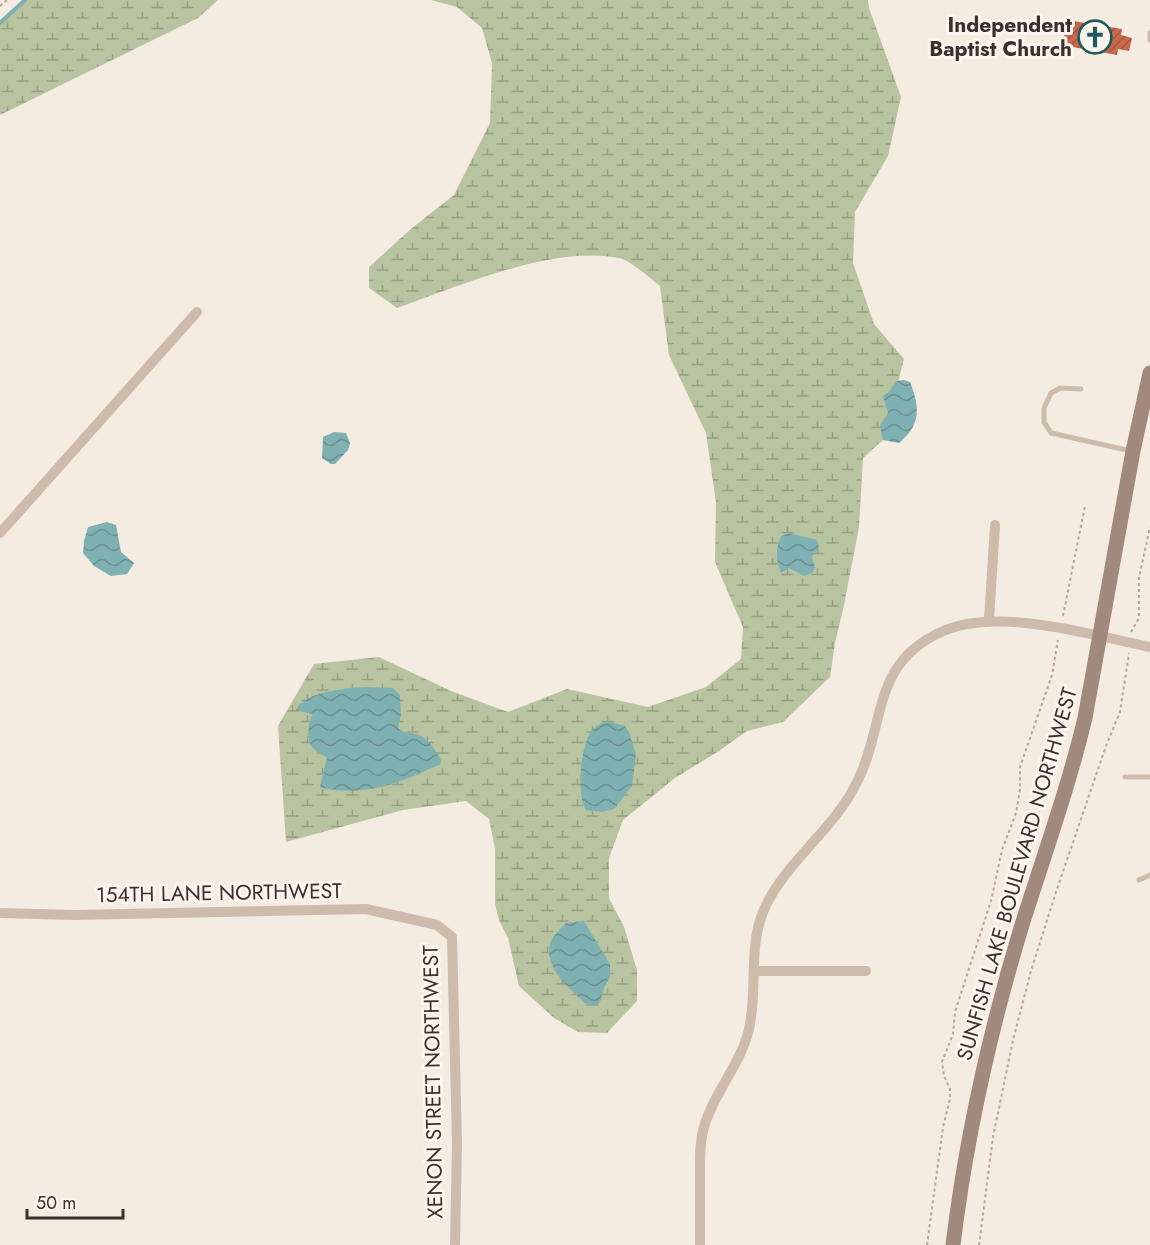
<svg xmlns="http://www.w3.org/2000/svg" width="1150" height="1245" font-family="Jost,sans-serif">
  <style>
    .wetland { fill: url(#wetland-marsh) }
    .water { fill: url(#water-waves) }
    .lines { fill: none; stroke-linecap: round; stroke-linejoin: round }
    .stream { stroke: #7fb0b2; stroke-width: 4 }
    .building { fill: url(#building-hatch) }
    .path { stroke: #b9a596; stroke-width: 2; stroke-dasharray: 3 3; stroke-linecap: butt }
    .lane { stroke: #cdbbac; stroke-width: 5 }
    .street { stroke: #cdbbac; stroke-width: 10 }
    .secondary { stroke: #a18a7d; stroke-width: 15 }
    .labels { text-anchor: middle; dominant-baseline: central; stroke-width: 6; stroke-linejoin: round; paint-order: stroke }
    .poi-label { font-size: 21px; font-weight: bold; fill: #3b302b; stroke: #fbf5ee; text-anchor: end }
    .street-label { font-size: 21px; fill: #3b302b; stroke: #fbf5ee }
  </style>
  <defs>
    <pattern id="wetland-marsh" width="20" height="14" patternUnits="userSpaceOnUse" patternTransform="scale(1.5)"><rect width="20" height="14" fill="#b8c4a0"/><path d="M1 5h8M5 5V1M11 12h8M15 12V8" fill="none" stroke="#97a083"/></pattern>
    <pattern id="water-waves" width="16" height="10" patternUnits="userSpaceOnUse" patternTransform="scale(1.5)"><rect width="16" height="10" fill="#7fb0b2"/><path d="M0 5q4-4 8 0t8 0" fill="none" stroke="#699091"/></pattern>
    <pattern id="building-hatch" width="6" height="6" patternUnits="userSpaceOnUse" patternTransform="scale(1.5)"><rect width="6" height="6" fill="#c8694b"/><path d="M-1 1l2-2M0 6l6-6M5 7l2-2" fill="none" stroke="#a4573f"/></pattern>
  </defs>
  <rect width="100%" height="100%" fill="#f4ebe1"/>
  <path class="wetland" d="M 25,0 L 218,0 L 198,18 L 0,115 L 0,23 Z
    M 431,0 L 868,0 L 869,8 L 901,97 L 888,156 L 855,212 L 853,263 L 874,324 L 904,359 L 883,440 L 863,458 L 859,527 L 844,605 L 835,643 L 830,677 L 783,722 L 747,731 L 719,751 L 675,778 L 623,820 L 609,858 L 609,898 L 624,927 L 637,970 L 637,1001 L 607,1033 L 578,1032 L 554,1018 L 519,986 L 508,938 L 499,920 L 495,904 L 495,849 L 489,819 L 466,801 L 403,810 L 286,842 L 278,726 L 314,664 L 379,657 L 451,691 L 508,712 L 567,689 L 648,707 L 706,687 L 741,659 L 743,627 L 715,562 L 716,502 L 706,433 L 669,355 L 660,286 C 651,279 630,260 619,258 C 551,245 461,286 397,308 L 369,288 L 369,267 L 412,228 L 454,195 L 490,123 L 492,63 L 482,28 L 457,7 Z"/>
  <path class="water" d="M 904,380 L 910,382 C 920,407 921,425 899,443 L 883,440 L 880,426 L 888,413 L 883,396 L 890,391 L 896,381 Z
    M 334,432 L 346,433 L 350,443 L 348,450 L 335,464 L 331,464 L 322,458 L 323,437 Z
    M 107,522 L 116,525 L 121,552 L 134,563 L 127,574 L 111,576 L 94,566 L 83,553 L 84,541 L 88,527 Z
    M 789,533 L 817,540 L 819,547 L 812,557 L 815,568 L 812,573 L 804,576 L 789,568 L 781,573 C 776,559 775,551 781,536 Z
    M 366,687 L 393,688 L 400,695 L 401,715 L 398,728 C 403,733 406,732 412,733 C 428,736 433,747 441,760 L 440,765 C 429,768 419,774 409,778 C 381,789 349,795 320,787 L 327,757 C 305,749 306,733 312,714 L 296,710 C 305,691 347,688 366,687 Z
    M 607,721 L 625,726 L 629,732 L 636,755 L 632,786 L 614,809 L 602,812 L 586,810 C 576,794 580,741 594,728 C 597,725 603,723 607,721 Z
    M 584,921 L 610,964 L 610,977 L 604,988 L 601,1000 L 597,1005 L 592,1006 L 586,1004 C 569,988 542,967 551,941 C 554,935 561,928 566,923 Z"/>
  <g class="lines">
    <path class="stream" d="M 0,23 L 25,0"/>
  </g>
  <path class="building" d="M 1067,20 L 1122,29 L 1121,35 L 1132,38 L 1129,51 L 1118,49 L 1117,55 L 1062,45 Z"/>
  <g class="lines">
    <path class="path" d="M 0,6 L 7,0
      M 1063,616 L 1085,506
      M 1131,632 L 1139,618 L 1139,578 L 1150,527
      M 927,1245 L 943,1127 L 950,1099 L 950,1089 L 944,1076 L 942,1062 L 953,1034 L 955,1012 L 991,901 L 1002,850 L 1016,813 L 1020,790 L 1020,767 L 1052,675 L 1058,640
      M 979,1245 L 993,1137 L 1013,1040 L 1031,971 L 1056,892 L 1106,746 L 1120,712 L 1129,653"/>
    <path class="lane" d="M 1150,33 L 1150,40
      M 1081,389 L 1060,388 L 1051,393 L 1044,408 L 1044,422 L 1051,433 L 1131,451
      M 1125,777 L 1150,777
      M 1139,880 L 1150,875"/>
    <path class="street" d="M 0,533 L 197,312
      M 989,620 L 995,525
      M 0,913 L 74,915 L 366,909 L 437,925 L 452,937 L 457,1144 L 455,1245
      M 754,971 L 866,971
      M 700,1245 C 700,1224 700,1203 700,1181 C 700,1164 699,1144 704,1127 C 714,1092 741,1064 749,1029 C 758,990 748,949 763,912 C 783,863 835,830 858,780 C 886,723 871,664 941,632 C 997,606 1091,635 1150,647"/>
    <path class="secondary" d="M 953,1245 C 966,1138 990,1031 1021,928 C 1043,858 1068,789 1085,718 L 1133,451 L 1150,373"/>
  </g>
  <defs>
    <g id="church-ring" transform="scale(1.725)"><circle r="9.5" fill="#fbf5ee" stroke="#1f5a5e" stroke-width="1.5"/><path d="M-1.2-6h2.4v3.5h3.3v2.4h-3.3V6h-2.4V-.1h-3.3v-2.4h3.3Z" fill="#1f5a5e"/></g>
  </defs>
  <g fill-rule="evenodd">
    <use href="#church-ring" x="1095" y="37"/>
  </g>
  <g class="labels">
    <g class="poi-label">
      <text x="1072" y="25">Independent<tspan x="1072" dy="24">Baptist Church</tspan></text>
    </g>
    <g class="street-label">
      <text transform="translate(1017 874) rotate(-74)">SUNFISH LAKE BOULEVARD NORTHWEST</text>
      <text transform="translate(219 893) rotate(-1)">154TH LANE NORTHWEST</text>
      <text transform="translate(433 1082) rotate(-91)">XENON STREET NORTHWEST</text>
    </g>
  </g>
  <path d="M27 1209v9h96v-9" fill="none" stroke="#3b302b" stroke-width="3"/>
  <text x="36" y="1209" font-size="18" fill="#3b302b" stroke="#fbf5ee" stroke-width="4.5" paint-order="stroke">50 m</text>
</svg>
